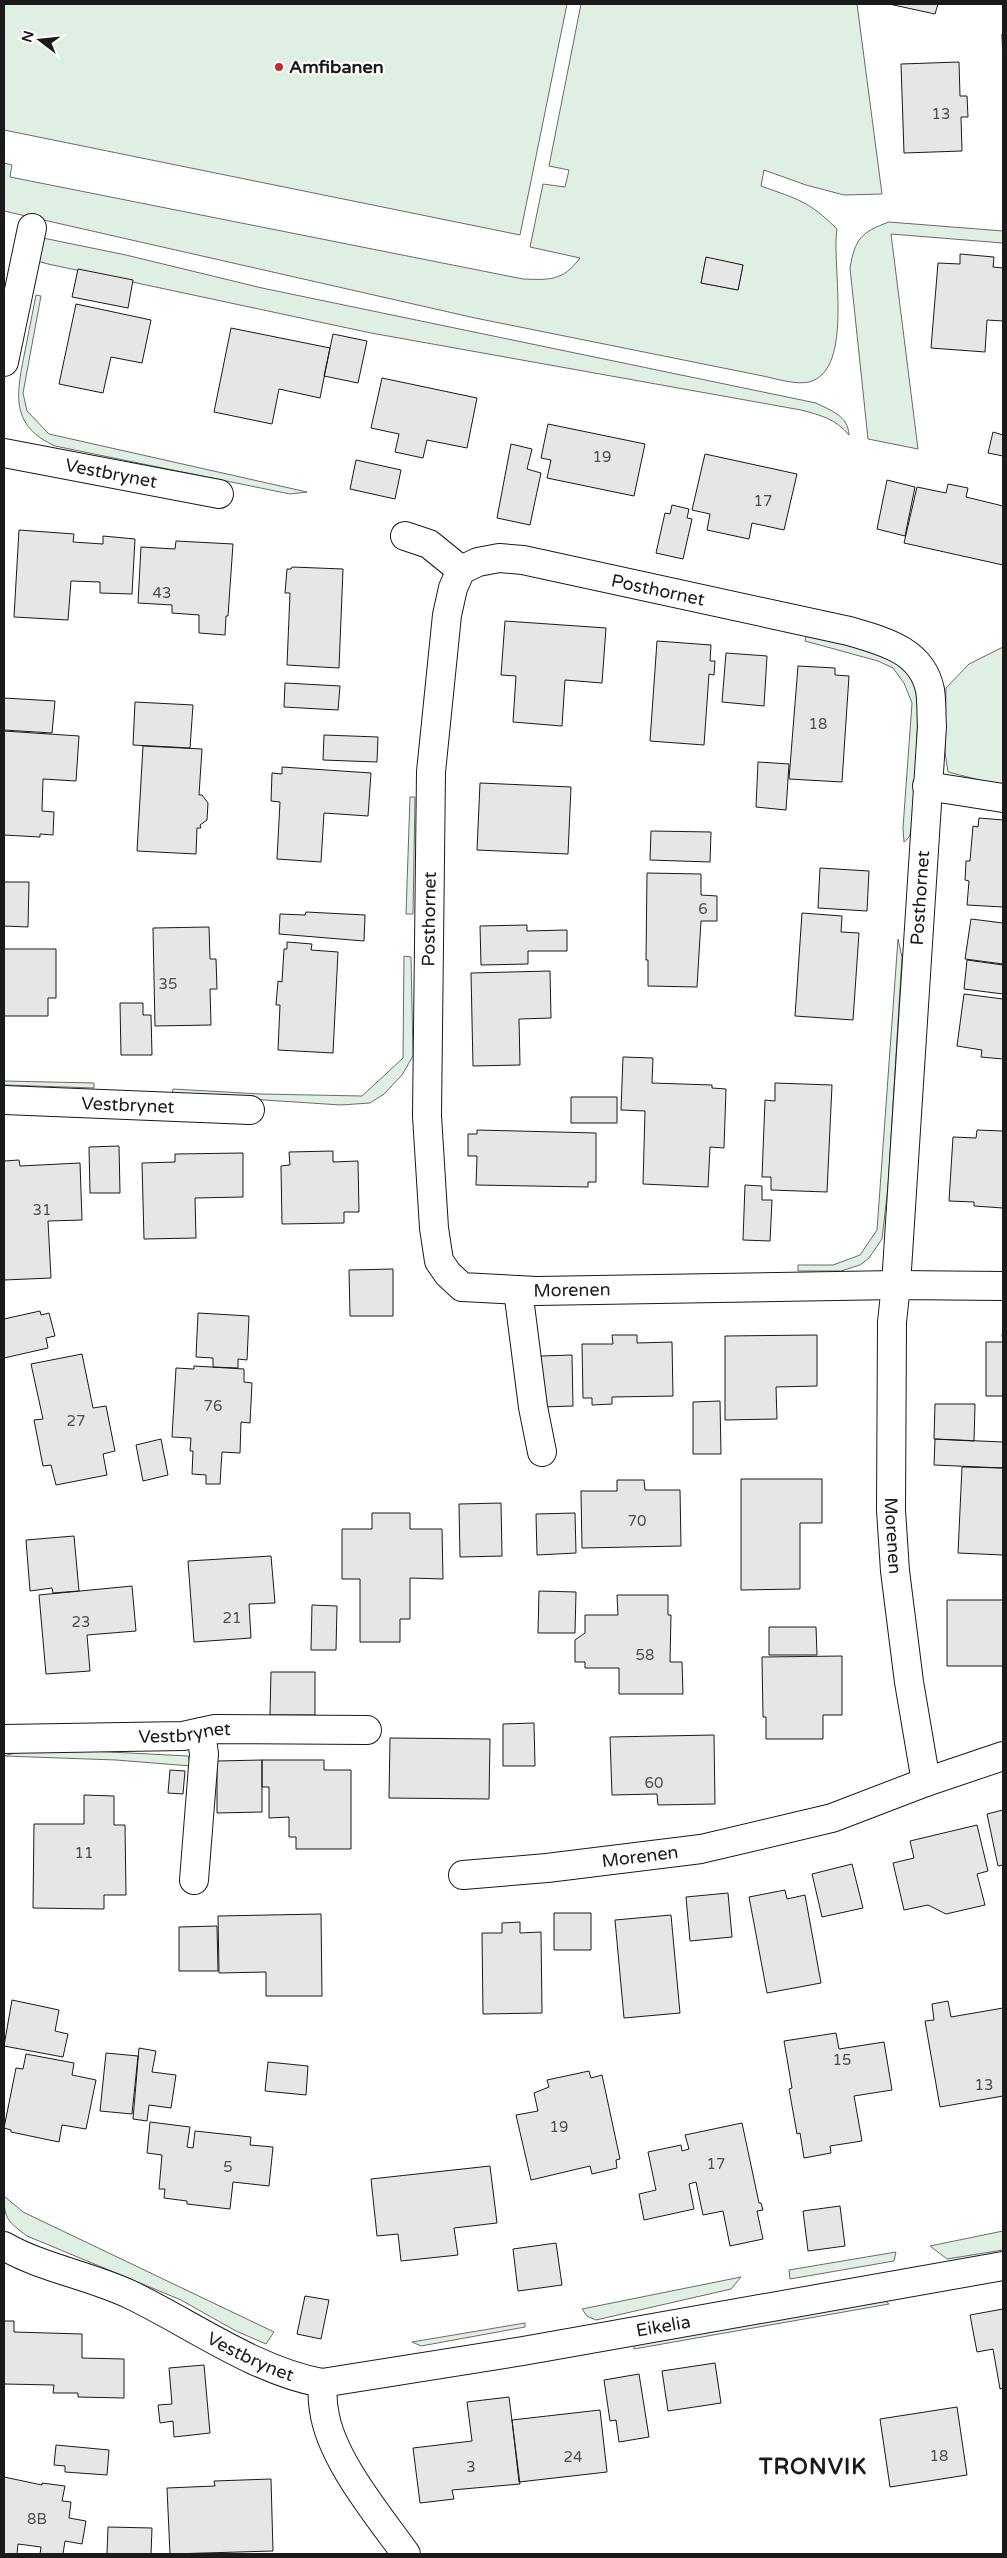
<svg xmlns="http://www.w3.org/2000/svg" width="1007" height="2558" font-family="'Varela Round',sans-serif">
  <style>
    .green { fill: #e0efe3; stroke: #6a6a6a; fill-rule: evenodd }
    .building { fill: #e6e6e6; stroke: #1a1a1a }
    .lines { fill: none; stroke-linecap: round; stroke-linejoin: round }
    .minor-casing { stroke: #1a1a1a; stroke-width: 30 }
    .minor { stroke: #fff; stroke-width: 28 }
    .poi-dot { fill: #c62828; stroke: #fff; stroke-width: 2 }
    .labels { text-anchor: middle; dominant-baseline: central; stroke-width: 4; stroke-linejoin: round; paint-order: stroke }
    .number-label { font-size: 15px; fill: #4d4d4d }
    .poi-label { font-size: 18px; font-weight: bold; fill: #1a1a1a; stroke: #fff; text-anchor: start }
    .street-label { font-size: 18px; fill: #1a1a1a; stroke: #fff }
    .district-label { font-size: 22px; font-weight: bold; letter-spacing: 1px; fill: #1a1a1a; stroke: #fff }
  </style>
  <rect width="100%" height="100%" fill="#fff"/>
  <path class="green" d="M 4,4 L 567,4 L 520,235 L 4,130 Z
    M 581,4 L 857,4 L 882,194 L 844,195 L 806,185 L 764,170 L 761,186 C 797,199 809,201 837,229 C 831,264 855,370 809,382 C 796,385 777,379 763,376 L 475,318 L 4,211 L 4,163 L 12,165 L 10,177 L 523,279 C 550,280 563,281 580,258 L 530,247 L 543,184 L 565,187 L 569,170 L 549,166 ZM 706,258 L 743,265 L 738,290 L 701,283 Z
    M 889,222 L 1003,231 L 1003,243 L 891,234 L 918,449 L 868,439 L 850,268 C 855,239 861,232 889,222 Z
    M 43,238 L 126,255 L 262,288 L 816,403 C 832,411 848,416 849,435 C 836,419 820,415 801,410 L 371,333 L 48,264 L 37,261 Z
    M 36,295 L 41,296 L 23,393 L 27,411 L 49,434 L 307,492 L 290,494 L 55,446 C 11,426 16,396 24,356 C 28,336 32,315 36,295 Z
    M 806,636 C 833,643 884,648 904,668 C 911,675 915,685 917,695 C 919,710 915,827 909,837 C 908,839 906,840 904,842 L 903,828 L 912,703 L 904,683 L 893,668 L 878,661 L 805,641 Z
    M 1003,647 L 1003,786 L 948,772 L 945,752 L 946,688 L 969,664 Z
    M 410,797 L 415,797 L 413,914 L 406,914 Z
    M 898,939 L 902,957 L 888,1187 L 882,1239 L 869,1258 L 860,1265 L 841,1271 L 798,1271 L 798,1265 L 833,1265 L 860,1255 L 877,1230 Z
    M 404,956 L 411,957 L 413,1056 L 402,1075 L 384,1094 L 370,1103 L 341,1105 L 172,1094 L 173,1089 L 261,1094 L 362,1096 L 403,1058 Z
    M 4,1081 L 94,1083 L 94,1088 L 6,1085 L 4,1085 Z
    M 32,1748 L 188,1756 L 191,1766 L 116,1760 L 4,1756 Z
    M 4,2196 L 23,2212 L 274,2332 L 266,2344 L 236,2331 L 181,2300 L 27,2236 C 9,2222 4,2220 4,2196 Z
    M 1003,2231 L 1003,2250 L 947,2259 L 930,2246 Z
    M 896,2252 L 894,2261 L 790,2279 L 789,2270 Z
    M 741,2277 L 731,2289 L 596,2320 L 587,2316 L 582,2309 Z
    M 883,2299 L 889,2304 L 634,2349 L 634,2343 Z
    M 525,2323 L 525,2327 L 421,2346 L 412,2342 Z"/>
  <path class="building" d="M 889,4 L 938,4 L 935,14 Z
    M 1003,33 L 1003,66 L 1002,34 Z
    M 959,62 L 960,96 L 967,96 L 968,117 L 961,117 L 962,151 L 904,153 L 901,64 Z
    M 960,254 L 994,257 L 993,267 L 1003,268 L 1003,321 L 987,320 L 985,352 L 931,348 L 938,263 L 960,264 Z
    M 706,257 L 743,265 L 738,290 L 701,283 Z
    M 78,269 L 133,280 L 128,308 L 72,297 Z
    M 76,304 L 151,320 L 142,363 L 111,357 L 103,393 L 59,384 Z
    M 231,328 L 330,348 L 320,398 L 279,389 L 272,424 L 214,412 Z
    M 333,334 L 367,341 L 358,383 L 324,376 Z
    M 382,378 L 477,398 L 467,448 L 427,440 L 423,458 L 395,452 L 399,434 L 371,428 Z
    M 548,424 L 645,444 L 634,496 L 547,478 L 551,460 L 541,458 Z
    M 993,432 L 1003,435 L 1003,456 L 988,453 Z
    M 511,444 L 532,449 L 527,469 L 541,473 L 530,525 L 497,518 Z
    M 705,454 L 797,474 L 784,530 L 752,523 L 749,539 L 707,530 L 710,514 L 692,510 Z
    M 356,460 L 401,470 L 395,499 L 350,489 Z
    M 887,480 L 915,487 L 905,536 L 877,529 Z
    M 948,484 L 968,488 L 966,497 L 1003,506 L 1003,565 L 904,543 L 917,487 L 946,493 Z
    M 672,505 L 689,509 L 687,518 L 692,519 L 683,559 L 656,553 L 665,513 L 670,514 Z
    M 19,530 L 74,534 L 73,542 L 103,544 L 103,536 L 135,539 L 132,594 L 100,593 L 100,582 L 71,581 L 68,620 L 14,617 Z
    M 176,541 L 233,544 L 228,616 L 226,616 L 225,635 L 199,633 L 199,615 L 172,613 L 172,605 L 138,603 L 141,547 L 175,549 Z
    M 292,567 L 343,569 L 339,668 L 287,665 L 290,593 L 285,593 L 287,569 L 291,569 Z
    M 505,621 L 606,628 L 602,683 L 565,680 L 562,726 L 513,722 L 516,676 L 501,675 Z
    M 657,641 L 711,645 L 710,661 L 715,661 L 714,675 L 709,674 L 704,745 L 650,741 Z
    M 726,653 L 767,656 L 764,706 L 722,702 Z
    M 798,666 L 835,668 L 835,675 L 849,676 L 842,782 L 789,779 Z
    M 285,683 L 340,686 L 338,710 L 284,707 Z
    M 4,698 L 55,701 L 52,733 L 4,730 Z
    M 135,702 L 193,705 L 190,748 L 133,745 Z
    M 4,731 L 79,736 L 76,781 L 43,779 L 42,811 L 54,812 L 53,835 L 40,834 L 40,837 L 4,835 Z
    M 324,735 L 378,737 L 377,762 L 323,760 Z
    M 143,746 L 202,749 L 199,795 L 202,795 L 208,803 L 207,820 L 200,825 L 201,828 L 197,828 L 196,854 L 137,851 Z
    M 758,762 L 789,764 L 786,810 L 756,807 Z
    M 282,767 L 371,773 L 368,816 L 324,813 L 321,862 L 277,859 L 280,802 L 271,801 L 272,773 L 282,774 Z
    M 480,783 L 571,787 L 568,854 L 477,850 Z
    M 979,818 L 1003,820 L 1003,907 L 967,905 L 969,881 L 965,880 L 966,861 L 970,861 L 973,826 L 978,827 Z
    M 651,831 L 711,832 L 710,862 L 650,860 Z
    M 820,868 L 869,871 L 867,911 L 818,908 Z
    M 647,873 L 701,874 L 701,895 L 717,896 L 717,921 L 701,921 L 697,987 L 648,986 L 648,960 L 646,960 Z
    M 4,882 L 29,882 L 28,927 L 4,926 Z
    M 306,912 L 365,915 L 364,941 L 279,934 L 280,914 L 305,915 Z
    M 802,913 L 842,916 L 841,932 L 859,933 L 853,1020 L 795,1016 Z
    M 971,919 L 1003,923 L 1003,964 L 965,959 Z
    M 527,925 L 527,931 L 567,930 L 567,951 L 528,951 L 528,964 L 481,965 L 480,926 Z
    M 209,927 L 210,959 L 216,959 L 217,989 L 210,989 L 211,1025 L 155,1026 L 153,928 Z
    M 287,942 L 312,944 L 311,950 L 338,952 L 333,1053 L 278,1050 L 280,1005 L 276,1005 L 278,981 L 282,982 L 284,949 L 287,949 Z
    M 4,949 L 56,949 L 56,998 L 48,998 L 48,1016 L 4,1016 Z
    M 967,960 L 1003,965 L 1003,994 L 964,989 Z
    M 550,971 L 551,1018 L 519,1019 L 520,1065 L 473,1066 L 471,973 Z
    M 964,994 L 1003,999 L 1003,1059 L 981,1057 L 982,1050 L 957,1046 Z
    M 120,1003 L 143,1003 L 143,1015 L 151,1015 L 152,1055 L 121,1055 Z
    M 623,1057 L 653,1058 L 652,1083 L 712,1085 L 712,1088 L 726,1089 L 724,1148 L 710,1147 L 708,1187 L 643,1184 L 645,1111 L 621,1110 Z
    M 775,1083 L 832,1085 L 827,1192 L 771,1190 L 771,1177 L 762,1177 L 765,1100 L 775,1101 Z
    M 571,1097 L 617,1097 L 617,1123 L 571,1123 Z
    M 477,1130 L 596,1133 L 596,1182 L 588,1182 L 588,1187 L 476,1185 L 477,1156 L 468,1156 L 468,1134 L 477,1134 Z
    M 977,1130 L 1003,1131 L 1003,1208 L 974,1206 L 974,1202 L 949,1201 L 953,1137 L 976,1138 Z
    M 119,1146 L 120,1193 L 90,1193 L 89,1147 Z
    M 333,1151 L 333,1162 L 358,1161 L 359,1212 L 344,1212 L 344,1223 L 282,1224 L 281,1166 L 290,1165 L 289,1152 Z
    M 243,1153 L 243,1197 L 195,1198 L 196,1238 L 144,1239 L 142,1163 L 175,1162 L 175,1154 Z
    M 19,1160 L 20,1166 L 80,1163 L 82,1220 L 48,1221 L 51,1278 L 4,1280 L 4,1161 Z
    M 745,1185 L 762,1186 L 762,1200 L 772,1200 L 770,1241 L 743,1240 Z
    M 393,1269 L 393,1316 L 350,1316 L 349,1270 Z
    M 40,1311 L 41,1315 L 49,1313 L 55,1336 L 46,1338 L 48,1348 L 4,1358 L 4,1319 Z
    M 198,1313 L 249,1316 L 247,1360 L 238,1359 L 238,1368 L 213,1367 L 213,1358 L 196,1357 Z
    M 1002,1334 L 1003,1334 L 1003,1396 L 986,1396 L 986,1342 L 1003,1342 Z
    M 612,1335 L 637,1335 L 637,1343 L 672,1342 L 673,1396 L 612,1397 L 612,1404 L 592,1405 L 592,1398 L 583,1398 L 582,1344 L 613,1344 Z
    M 817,1335 L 817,1386 L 776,1387 L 777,1419 L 725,1420 L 725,1336 Z
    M 82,1354 L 93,1408 L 106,1406 L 115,1451 L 103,1454 L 107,1475 L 56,1485 L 51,1465 L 43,1466 L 34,1420 L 43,1419 L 31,1364 Z
    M 572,1355 L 573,1406 L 542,1407 L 541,1356 Z
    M 194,1366 L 244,1369 L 244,1382 L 252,1383 L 250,1423 L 241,1422 L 240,1453 L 222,1452 L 220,1484 L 206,1484 L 206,1475 L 192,1474 L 193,1451 L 190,1451 L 191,1438 L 172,1437 L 176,1368 L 194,1369 Z
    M 720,1401 L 721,1454 L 693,1454 L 693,1402 Z
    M 935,1404 L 975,1404 L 974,1441 L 934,1439 Z
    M 161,1439 L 168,1475 L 143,1481 L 136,1445 Z
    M 935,1439 L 1003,1442 L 1003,1468 L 934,1465 Z
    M 962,1467 L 1003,1468 L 1003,1555 L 958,1553 Z
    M 741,1479 L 822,1479 L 822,1523 L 800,1523 L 800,1589 L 741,1590 Z
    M 617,1480 L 644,1480 L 645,1490 L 680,1490 L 681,1546 L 582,1548 L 581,1491 L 617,1491 Z
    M 501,1503 L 502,1556 L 460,1557 L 459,1504 Z
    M 372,1513 L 410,1513 L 410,1529 L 442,1529 L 443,1579 L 410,1578 L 410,1619 L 400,1619 L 400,1642 L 360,1642 L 360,1579 L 342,1579 L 342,1529 L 372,1529 Z
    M 575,1513 L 576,1553 L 537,1555 L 536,1514 Z
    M 74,1536 L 79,1591 L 53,1593 L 52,1588 L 30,1591 L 26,1540 Z
    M 271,1556 L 275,1603 L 249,1604 L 251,1638 L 194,1642 L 188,1561 Z
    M 132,1586 L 136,1631 L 87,1635 L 90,1671 L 46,1674 L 39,1595 Z
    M 539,1591 L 576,1592 L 575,1633 L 538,1633 Z
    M 617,1595 L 668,1595 L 668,1615 L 671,1615 L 670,1662 L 682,1662 L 683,1694 L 619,1694 L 619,1668 L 585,1668 L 585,1662 L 575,1662 L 575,1640 L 585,1633 L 585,1615 L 618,1615 Z
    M 947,1600 L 1003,1600 L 1003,1666 L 947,1666 Z
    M 312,1605 L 337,1606 L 336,1650 L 311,1650 Z
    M 769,1627 L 816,1627 L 817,1655 L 769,1655 Z
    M 842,1656 L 842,1715 L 823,1715 L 823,1739 L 766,1739 L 766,1717 L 763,1717 L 762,1657 Z
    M 271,1672 L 315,1672 L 315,1715 L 270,1715 Z
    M 534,1723 L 535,1766 L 503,1766 L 503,1724 Z
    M 714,1735 L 715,1804 L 658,1805 L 657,1794 L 612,1795 L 610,1737 Z
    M 390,1738 L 490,1739 L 489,1799 L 389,1798 Z
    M 262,1760 L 324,1760 L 324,1770 L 351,1770 L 351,1849 L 296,1849 L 296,1837 L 289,1837 L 289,1817 L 269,1818 L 269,1787 L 262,1787 Z
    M 262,1760 L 262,1812 L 217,1813 L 217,1761 Z
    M 170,1770 L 185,1771 L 183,1794 L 168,1793 Z
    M 84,1795 L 114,1796 L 114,1825 L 125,1825 L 126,1895 L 104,1895 L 104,1909 L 33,1908 L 34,1824 L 84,1824 Z
    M 1003,1810 L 1003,1865 L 998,1866 L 987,1814 Z
    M 977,1825 L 988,1871 L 977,1874 L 985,1905 L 946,1914 L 928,1905 L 904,1910 L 893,1863 L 914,1858 L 910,1841 Z
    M 852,1864 L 863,1908 L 822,1917 L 812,1874 Z
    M 785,1890 L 787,1899 L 805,1895 L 821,1983 L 767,1993 L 749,1897 Z
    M 728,1893 L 732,1937 L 690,1941 L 686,1897 Z
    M 554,1913 L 591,1913 L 591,1950 L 554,1950 Z
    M 321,1914 L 322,1996 L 266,1996 L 266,1972 L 219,1973 L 218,1916 Z
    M 671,1915 L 680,2013 L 624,2018 L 615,1920 Z
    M 520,1922 L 520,1933 L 541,1932 L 542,2013 L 483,2014 L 482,1933 L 502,1933 L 502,1923 Z
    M 217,1926 L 218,1971 L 179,1971 L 179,1927 Z
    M 12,2000 L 59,2010 L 55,2031 L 68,2034 L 63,2057 L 4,2046 Z
    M 948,2001 L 951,2017 L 1003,2008 L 1003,2096 L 940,2107 L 925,2021 L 934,2020 L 932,2004 Z
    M 836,2033 L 839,2049 L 884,2042 L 892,2090 L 854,2096 L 862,2141 L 830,2146 L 831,2153 L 804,2158 L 800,2133 L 797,2134 L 789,2089 L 792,2088 L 784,2041 Z
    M 139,2048 L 156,2051 L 152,2072 L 176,2075 L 171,2108 L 149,2105 L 147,2121 L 133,2119 Z
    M 106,2053 L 138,2056 L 132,2114 L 100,2111 Z
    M 26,2054 L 74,2063 L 72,2075 L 96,2080 L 86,2129 L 62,2125 L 59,2142 L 11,2132 L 11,2130 L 4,2128 L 16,2068 L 23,2069 Z
    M 268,2062 L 308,2066 L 306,2095 L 265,2091 Z
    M 589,2071 L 591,2078 L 602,2075 L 620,2159 L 616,2160 L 617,2168 L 592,2174 L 590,2166 L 531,2180 L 516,2115 L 538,2111 L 534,2093 L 549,2087 L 547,2080 Z
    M 150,2122 L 190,2127 L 187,2147 L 193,2148 L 195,2131 L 251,2137 L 250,2145 L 273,2147 L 269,2186 L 233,2182 L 230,2209 L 187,2204 L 187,2201 L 164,2198 L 165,2189 L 159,2189 L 162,2155 L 147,2153 Z
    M 742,2123 L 759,2203 L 761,2203 L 763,2210 L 757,2211 L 763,2239 L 730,2246 L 723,2211 L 703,2215 L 696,2182 L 689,2184 L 694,2209 L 644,2220 L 639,2194 L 656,2190 L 648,2152 L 681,2145 L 682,2151 L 689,2149 L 685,2135 Z
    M 490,2166 L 497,2223 L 454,2228 L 458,2255 L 401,2261 L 398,2234 L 377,2236 L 371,2179 Z
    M 840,2206 L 845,2246 L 808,2251 L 803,2211 Z
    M 556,2243 L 562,2285 L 518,2291 L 513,2249 Z
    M 305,2296 L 329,2300 L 321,2339 L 297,2334 Z
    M 1003,2309 L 1003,2388 L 1000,2389 L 993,2349 L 977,2352 L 970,2315 Z
    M 4,2321 L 14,2321 L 14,2332 L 82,2334 L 82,2358 L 124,2359 L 124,2398 L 78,2397 L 78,2393 L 53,2393 L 54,2385 L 4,2384 Z
    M 715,2363 L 721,2403 L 668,2411 L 662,2371 Z
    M 204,2365 L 210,2433 L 174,2437 L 173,2421 L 160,2423 L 158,2405 L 172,2404 L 169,2368 Z
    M 639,2374 L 649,2437 L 619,2442 L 616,2420 L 610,2421 L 604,2380 Z
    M 509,2397 L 520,2484 L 452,2490 L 454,2499 L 420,2503 L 413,2448 L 472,2441 L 467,2402 Z
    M 957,2407 L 967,2475 L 890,2487 L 880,2419 Z
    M 600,2410 L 607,2472 L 519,2482 L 512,2420 Z
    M 56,2445 L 109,2450 L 107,2475 L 65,2472 L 65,2466 L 54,2465 Z
    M 4,2477 L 42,2485 L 42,2483 L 65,2486 L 62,2501 L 71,2502 L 69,2518 L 86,2521 L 82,2544 L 65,2541 L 63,2554 L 40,2554 L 41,2547 L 18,2544 L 17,2554 L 4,2554 Z
    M 271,2479 L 273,2551 L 170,2554 L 167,2488 L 215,2486 L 214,2481 Z
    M 108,2527 L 152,2528 L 151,2554 L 107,2554 Z"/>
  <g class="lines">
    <g class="minor-casing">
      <g id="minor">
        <path d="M 4,362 L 32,228"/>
        <path id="s1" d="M 4,453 L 219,494"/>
        <path d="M 405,536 L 429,544 L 461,570"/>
        <path d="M 499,558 L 523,560 L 849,631 C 883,641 922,650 930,690 C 932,702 931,714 932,726 L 896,1285 L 536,1291 L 462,1287 L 448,1274 L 439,1261 L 434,1228 L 427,1116 L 431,772 L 447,615 L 453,588 L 461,570 L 478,562 Z"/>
        <path d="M 927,786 L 1003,798"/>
        <path id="s2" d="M 4,1100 L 250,1110"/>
        <path id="s3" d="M 1003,1286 L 896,1285 L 892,1322 L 891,1510 L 895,1571 L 909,1682 L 926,1782 L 1003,1756"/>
        <path d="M 518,1290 L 533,1407 L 542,1452"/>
        <path id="s4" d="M 4,1739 L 183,1736 L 215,1729 L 367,1730"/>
        <path id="s5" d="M 463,1875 L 547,1868 L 701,1849 L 832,1818 L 926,1782"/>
        <path d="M 194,1880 L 204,1754 L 201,1732"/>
        <path id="s6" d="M 4,2246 C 42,2268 88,2275 129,2294 C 190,2323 255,2371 322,2383 C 323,2392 322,2401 324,2410 C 330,2458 379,2516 406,2554"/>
        <path id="s7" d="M 322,2383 L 523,2351 L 1003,2266"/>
      </g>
    </g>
    <use href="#minor" class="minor"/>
  </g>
  <circle class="poi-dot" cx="279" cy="67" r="5"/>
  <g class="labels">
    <g class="number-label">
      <text x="941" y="114">13</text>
      <text x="602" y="457">19</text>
      <text x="763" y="501">17</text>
      <text x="162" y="593">43</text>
      <text x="818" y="724">18</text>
      <text x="703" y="909">6</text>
      <text x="168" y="984">35</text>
      <text x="42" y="1210">31</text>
      <text x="213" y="1406">76</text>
      <text x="76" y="1421">27</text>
      <text x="637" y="1521">70</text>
      <text x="232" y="1618">21</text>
      <text x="81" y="1622">23</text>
      <text x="645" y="1655">58</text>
      <text x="654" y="1783">60</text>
      <text x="84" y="1853">11</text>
      <text x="842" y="2060">15</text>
      <text x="984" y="2085">13</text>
      <text x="559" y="2127">19</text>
      <text x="716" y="2164">17</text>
      <text x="228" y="2167">5</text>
      <text x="939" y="2456">18</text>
      <text x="573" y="2457">24</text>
      <text x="471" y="2467">3</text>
      <text x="37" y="2519">8B</text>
    </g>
    <g class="poi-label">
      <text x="289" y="67">Amfibanen</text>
    </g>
    <g class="street-label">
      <text stroke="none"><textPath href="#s1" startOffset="109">Vestbrynet</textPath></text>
      <text transform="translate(658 590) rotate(12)">Posthornet</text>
      <text transform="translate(920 898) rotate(-86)">Posthornet</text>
      <text transform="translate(429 919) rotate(-89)">Posthornet</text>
      <text stroke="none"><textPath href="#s2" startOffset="124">Vestbrynet</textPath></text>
      <text transform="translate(572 1290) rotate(-1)">Morenen</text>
      <text stroke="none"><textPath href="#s3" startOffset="358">Morenen</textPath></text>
      <text stroke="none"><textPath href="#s4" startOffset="181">Vestbrynet</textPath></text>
      <text stroke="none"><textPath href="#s5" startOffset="178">Morenen</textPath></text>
      <text stroke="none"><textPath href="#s7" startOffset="346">Eikelia</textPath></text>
      <text stroke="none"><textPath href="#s6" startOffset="271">Vestbrynet</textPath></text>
    </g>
    <g class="district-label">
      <text x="813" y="2467">TRONVIK</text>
    </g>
  </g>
  <rect width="1007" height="2558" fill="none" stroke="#1a1a1a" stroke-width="10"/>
  <g transform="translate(40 40) rotate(286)" stroke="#ffffff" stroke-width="4" paint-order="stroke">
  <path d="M0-4L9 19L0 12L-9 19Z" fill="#1a1a1a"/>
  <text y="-8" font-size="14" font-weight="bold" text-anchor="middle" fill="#1a1a1a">N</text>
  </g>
</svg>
